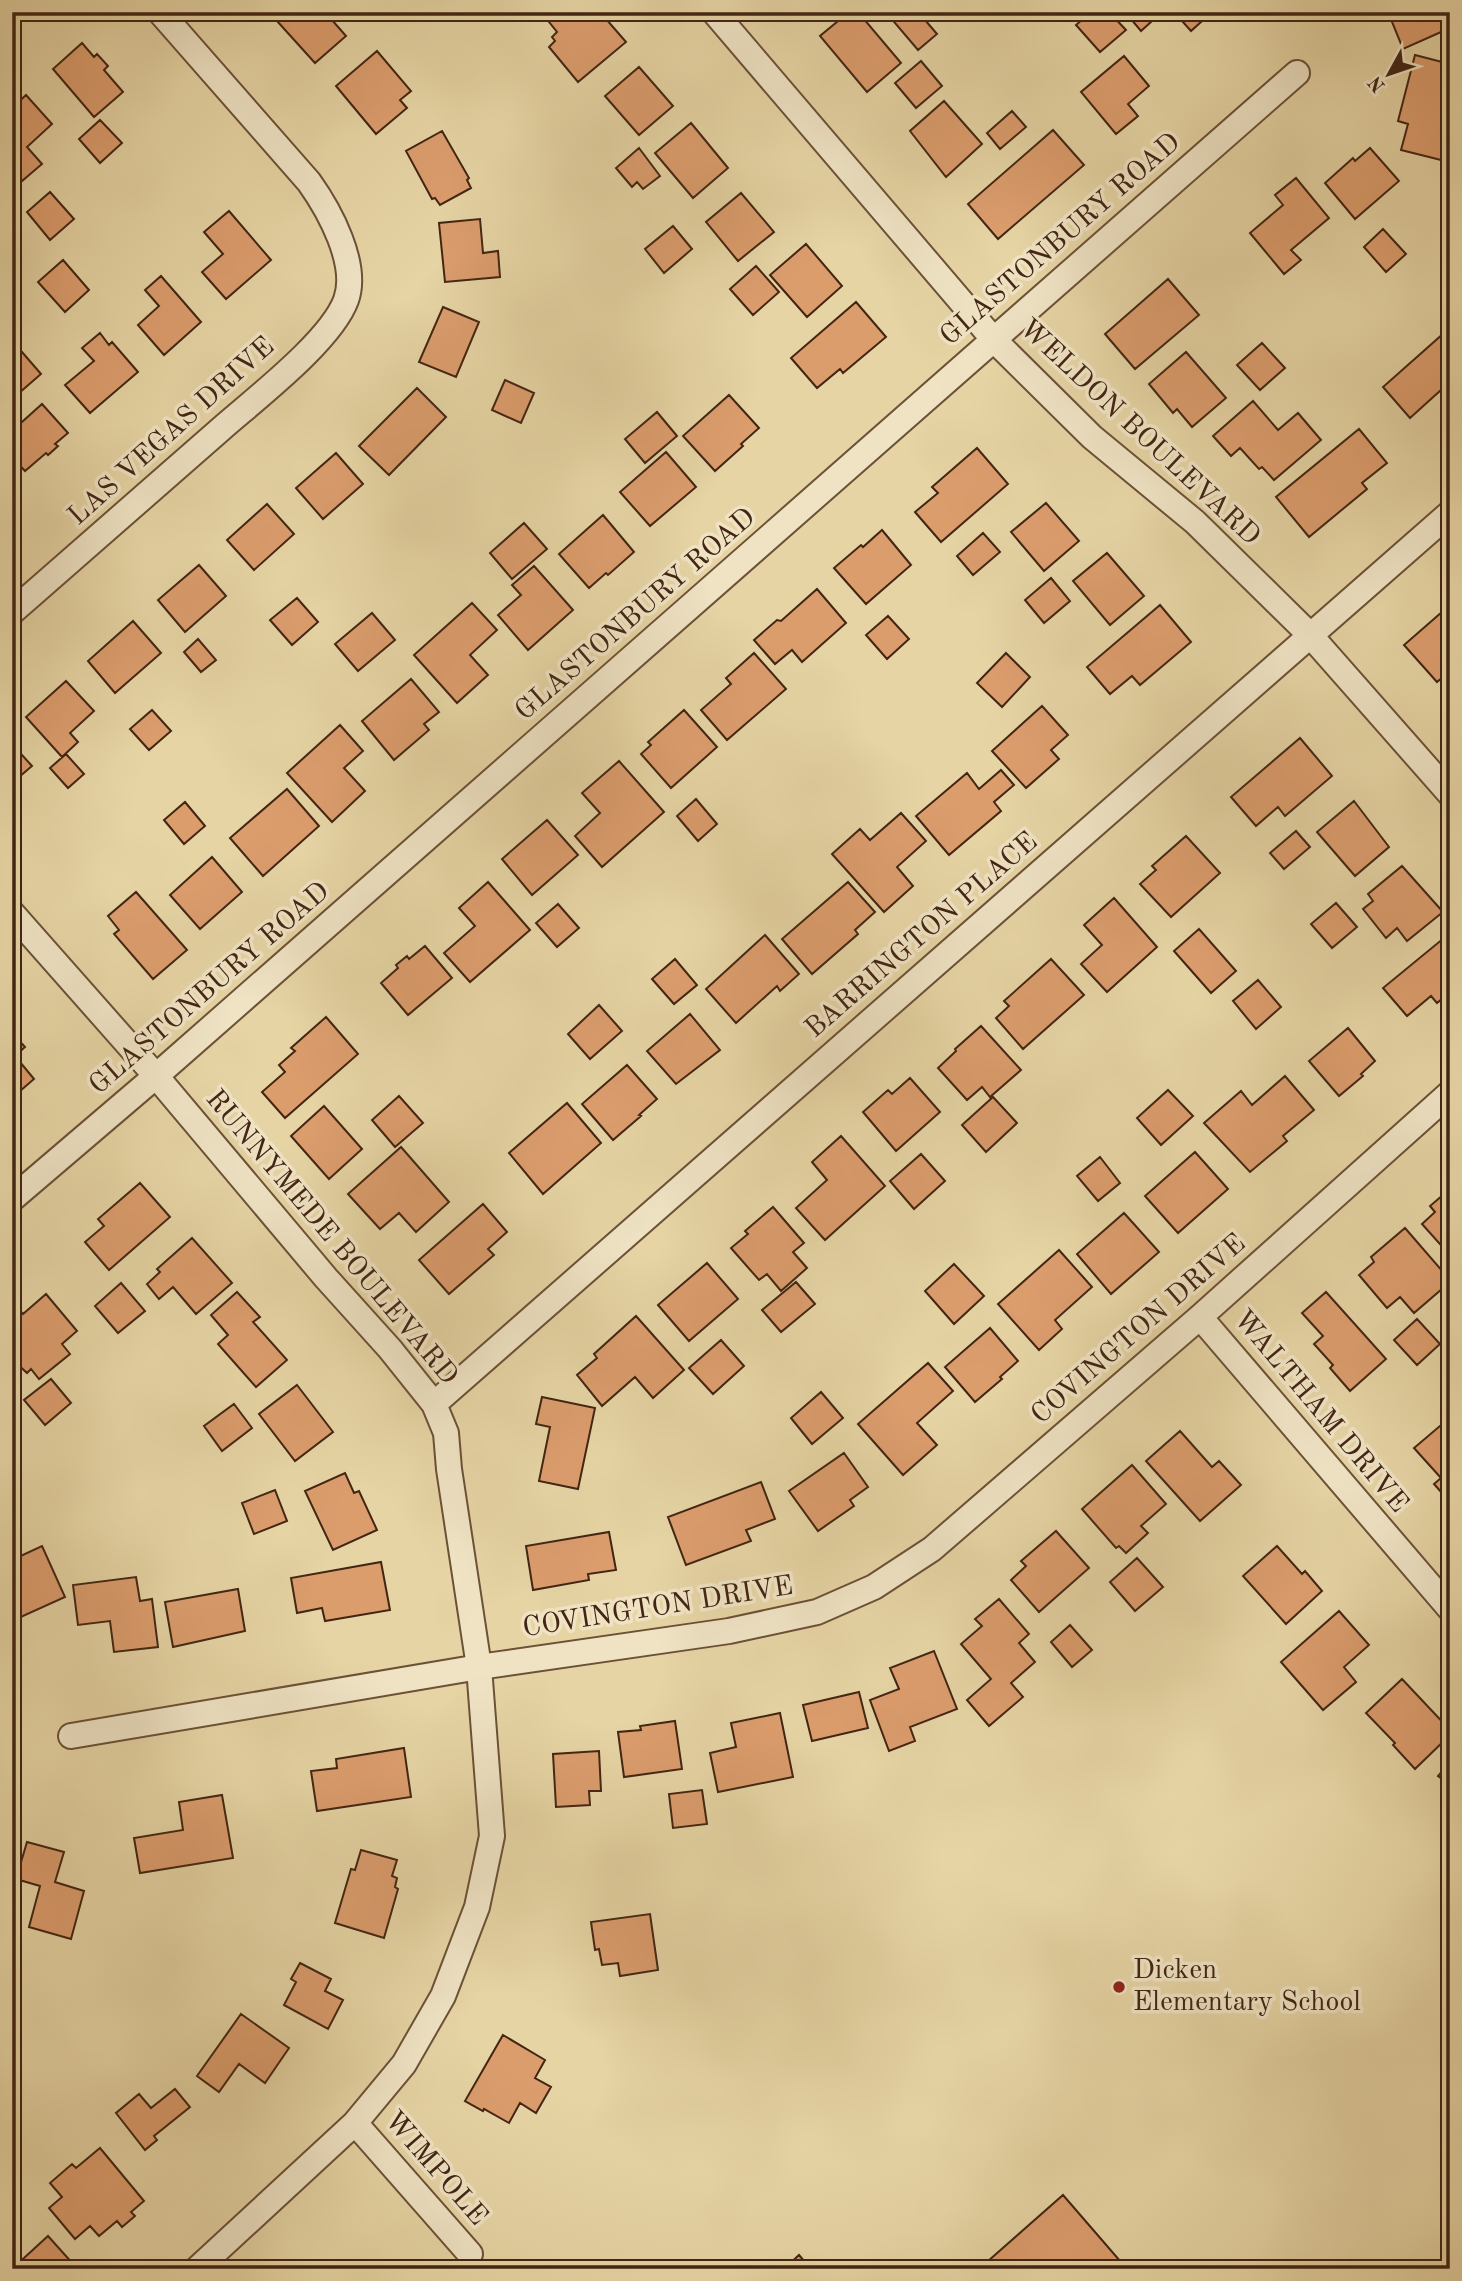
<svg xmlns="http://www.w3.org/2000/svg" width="1462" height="2281" font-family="'Old Standard TT',serif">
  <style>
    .building { fill: #dc9d6d; stroke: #422513; stroke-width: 2 }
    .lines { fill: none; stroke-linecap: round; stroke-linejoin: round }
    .street-casing { stroke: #6b5137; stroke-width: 28 }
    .street { stroke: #efe3c4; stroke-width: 24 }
    .poi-dot { fill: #8f2418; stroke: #efe3c4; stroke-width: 2.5 }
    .labels { text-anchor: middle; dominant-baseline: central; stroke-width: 7; stroke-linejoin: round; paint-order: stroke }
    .street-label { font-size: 28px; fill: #422513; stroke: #efe3c4 }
    .poi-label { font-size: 28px; fill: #422513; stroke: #efe3c4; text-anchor: start }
  </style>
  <rect width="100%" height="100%" fill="#e6d4a4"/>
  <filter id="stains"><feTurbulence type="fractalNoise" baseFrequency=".00286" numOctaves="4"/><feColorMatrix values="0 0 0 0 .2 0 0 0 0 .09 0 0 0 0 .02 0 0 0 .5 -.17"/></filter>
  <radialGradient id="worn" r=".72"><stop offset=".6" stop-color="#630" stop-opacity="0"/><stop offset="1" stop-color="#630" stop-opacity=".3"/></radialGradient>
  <path class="building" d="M 287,12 L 325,12 L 346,36 L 315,63 L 277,21 Z
    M 551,12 L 600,12 L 626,42 L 578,82 L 549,47 L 555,41 L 552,37 L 557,32 L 545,17 Z
    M 849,12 L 858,12 L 901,63 L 867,92 L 820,36 Z
    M 894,12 L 934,12 L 925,20 L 937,34 L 918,50 L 889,16 Z
    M 1091,12 L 1109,12 L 1126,30 L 1100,52 L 1076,25 Z
    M 1125,12 L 1162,12 L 1141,31 Z
    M 1174,12 L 1212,12 L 1191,31 Z
    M 1398,12 L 1446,12 L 1450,21 L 1450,28 L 1403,49 L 1390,17 Z
    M 82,43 L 94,57 L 97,54 L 108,66 L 104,70 L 123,92 L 94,117 L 53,69 Z
    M 377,51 L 411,91 L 400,100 L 407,108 L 376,134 L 336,86 Z
    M 1415,55 L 1450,64 L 1450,127 L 1441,160 L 1401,150 L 1408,124 L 1398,121 Z
    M 1124,56 L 1149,86 L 1128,104 L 1138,116 L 1116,134 L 1081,92 Z
    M 921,61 L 942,86 L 916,108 L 895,83 Z
    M 639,67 L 673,106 L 639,135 L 605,96 Z
    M 26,95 L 52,124 L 27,147 L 42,164 L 22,181 L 12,170 L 12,108 Z
    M 944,101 L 982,144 L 946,177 L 910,131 Z
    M 1012,111 L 1026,127 L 1000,149 L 987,133 Z
    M 100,120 L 122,143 L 100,163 L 79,139 Z
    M 691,123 L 728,168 L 693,198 L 655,153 Z
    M 1053,130 L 1084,165 L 998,239 L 968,204 Z
    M 442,131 L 469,178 L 467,180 L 471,188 L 440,205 L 435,198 L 432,199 L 406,151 Z
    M 639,148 L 660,176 L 643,189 L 637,182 L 632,187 L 616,168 Z
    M 1370,148 L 1399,181 L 1355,219 L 1325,183 L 1353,158 L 1355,161 Z
    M 1296,178 L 1329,218 L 1291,250 L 1301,260 L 1284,274 L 1250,233 L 1283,205 L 1275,195 Z
    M 50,192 L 74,219 L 50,240 L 27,212 Z
    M 741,193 L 774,232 L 738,261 L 706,222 Z
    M 229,211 L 271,260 L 226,299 L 202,272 L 223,254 L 204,232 Z
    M 480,219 L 483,253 L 498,251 L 500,277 L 445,282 L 439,223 Z
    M 673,226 L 692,249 L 664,273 L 645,249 Z
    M 1383,229 L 1406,254 L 1386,272 L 1364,247 Z
    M 806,244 L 842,286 L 807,317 L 770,275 Z
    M 63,260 L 89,290 L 65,312 L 38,282 Z
    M 756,266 L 779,292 L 753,315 L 730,289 Z
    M 161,276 L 201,322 L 164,355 L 138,325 L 159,306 L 145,290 Z
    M 1168,279 L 1199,315 L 1135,369 L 1105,334 Z
    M 856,302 L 886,337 L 843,373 L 840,369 L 817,388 L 791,358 Z
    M 443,307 L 479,322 L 456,377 L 419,362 Z
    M 100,333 L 109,345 L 112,342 L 138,372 L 90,413 L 65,385 L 94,361 L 82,348 Z
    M 1444,333 L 1450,340 L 1450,400 L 1441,390 L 1410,418 L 1383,387 Z
    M 1262,343 L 1285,368 L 1260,390 L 1237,365 Z
    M 22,352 L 41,374 L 19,393 L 12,385 L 12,360 Z
    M 1186,352 L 1226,398 L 1192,427 L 1177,409 L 1173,413 L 1149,384 Z
    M 505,380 L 534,393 L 521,423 L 492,410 Z
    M 417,388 L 446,417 L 389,475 L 359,446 Z
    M 729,395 L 759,428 L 741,444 L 743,446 L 715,471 L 683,436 Z
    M 1253,401 L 1278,430 L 1298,413 L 1321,440 L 1274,480 L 1262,467 L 1259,469 L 1240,448 L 1231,456 L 1213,436 Z
    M 42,404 L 68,433 L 55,444 L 58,446 L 48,455 L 46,453 L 25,471 L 12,457 L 12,431 Z
    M 657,412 L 677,436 L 645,463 L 625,439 Z
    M 1359,429 L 1387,463 L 1362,483 L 1367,489 L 1309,537 L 1276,497 Z
    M 977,448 L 1008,484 L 941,542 L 915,512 L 938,493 L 932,487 Z
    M 666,452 L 696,487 L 650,526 L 620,492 Z
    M 336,453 L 363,484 L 323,519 L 296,488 Z
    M 1046,503 L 1079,541 L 1044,571 L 1011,532 Z
    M 267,504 L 294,534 L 254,570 L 227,540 Z
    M 603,515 L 634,552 L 608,575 L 606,573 L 589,588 L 559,554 Z
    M 524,523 L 547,549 L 512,579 L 490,553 Z
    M 882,530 L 911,565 L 866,604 L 834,568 L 861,545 L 863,547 Z
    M 983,533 L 1000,552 L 973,575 L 957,556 Z
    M 1107,553 L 1144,596 L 1110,625 L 1073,581 Z
    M 199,565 L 226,596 L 185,632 L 158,600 Z
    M 534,566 L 573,610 L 528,650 L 498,615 L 521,595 L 512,585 Z
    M 1051,578 L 1070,601 L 1044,623 L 1025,600 Z
    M 817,589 L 846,623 L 802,662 L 792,650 L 775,664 L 754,640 L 777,620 L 781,621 Z
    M 297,598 L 318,622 L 292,645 L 270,620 Z
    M 472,603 L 497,630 L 470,655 L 488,675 L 457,703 L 414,655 Z
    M 1160,605 L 1191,642 L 1140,685 L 1132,676 L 1110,694 L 1087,667 Z
    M 1450,605 L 1450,671 L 1437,682 L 1404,645 Z
    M 372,613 L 395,640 L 358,671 L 335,644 Z
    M 888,616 L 909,639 L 887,659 L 866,635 Z
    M 133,621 L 161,653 L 115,693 L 88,661 Z
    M 198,639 L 216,660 L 201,672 L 184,652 Z
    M 754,653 L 786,689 L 727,740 L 701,710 L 731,684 L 726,678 Z
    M 1006,653 L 1030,677 L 1002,707 L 977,683 Z
    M 411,679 L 439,712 L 424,724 L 429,730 L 394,760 L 362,721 Z
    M 66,681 L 94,711 L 70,733 L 78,742 L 62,757 L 26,717 Z
    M 1042,706 L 1068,735 L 1051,750 L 1059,759 L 1026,788 L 992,751 Z
    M 152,710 L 171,731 L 149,750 L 130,729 Z
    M 684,710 L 717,747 L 671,788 L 641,754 L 651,745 L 648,742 Z
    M 340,725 L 363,751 L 344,768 L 365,791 L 332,822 L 287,773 Z
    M 1300,738 L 1332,776 L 1285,816 L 1278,807 L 1256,826 L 1231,797 Z
    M 12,744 L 32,766 L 12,783 Z
    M 66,754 L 84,774 L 68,788 L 50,768 Z
    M 619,761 L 664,812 L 602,867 L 575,836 L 600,813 L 582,793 Z
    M 1001,770 L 1014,785 L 994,802 L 1001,811 L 949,855 L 916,816 L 967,773 L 979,789 Z
    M 287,789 L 319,826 L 263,876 L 230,838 Z
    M 696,799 L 717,824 L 698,841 L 677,816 Z
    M 1354,801 L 1389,847 L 1355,876 L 1317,832 Z
    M 185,802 L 205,826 L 184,844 L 164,820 Z
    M 901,813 L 926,841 L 897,867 L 913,886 L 884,912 L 832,854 L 860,829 L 870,840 Z
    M 547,820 L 578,855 L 532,895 L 502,859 Z
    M 1296,831 L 1310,847 L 1284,869 L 1270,853 Z
    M 1186,836 L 1220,873 L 1171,917 L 1140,884 L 1156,870 L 1152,866 Z
    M 212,857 L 242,892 L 200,929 L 170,895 Z
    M 1402,866 L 1443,912 L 1407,941 L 1397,928 L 1386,938 L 1363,909 L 1373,901 L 1368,894 Z
    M 488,882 L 530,930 L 470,982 L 444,953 L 475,926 L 459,908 Z
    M 848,882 L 875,912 L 855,930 L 858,934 L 812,974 L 782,939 Z
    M 136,892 L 187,950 L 153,979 L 114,934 L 119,930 L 108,916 Z
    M 1114,898 L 1157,947 L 1107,992 L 1081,964 L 1102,945 L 1084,925 Z
    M 1336,903 L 1357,927 L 1332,948 L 1311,924 Z
    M 558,904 L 579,928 L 557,947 L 536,923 Z
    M 1199,929 L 1236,971 L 1211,993 L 1174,951 Z
    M 1450,933 L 1450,992 L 1437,1003 L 1431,996 L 1407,1016 L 1383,988 Z
    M 765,935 L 799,974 L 780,991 L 777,986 L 736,1023 L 706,989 Z
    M 425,946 L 452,978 L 408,1015 L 381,983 L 398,968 L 396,965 L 407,956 L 409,959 Z
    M 675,959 L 697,985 L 674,1004 L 652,979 Z
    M 1051,959 L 1084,995 L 1023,1049 L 996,1018 L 1009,1006 L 1004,1001 Z
    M 1258,980 L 1281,1007 L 1256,1029 L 1233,1001 Z
    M 599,1005 L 622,1031 L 590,1059 L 568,1034 Z
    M 690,1014 L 720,1050 L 676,1084 L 647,1051 Z
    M 326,1017 L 358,1054 L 285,1118 L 262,1092 L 285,1072 L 279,1065 L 295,1051 L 291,1048 Z
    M 981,1026 L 1021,1070 L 990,1097 L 982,1087 L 967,1100 L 938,1068 L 956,1051 L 955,1049 Z
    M 1348,1028 L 1375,1061 L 1361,1074 L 1363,1076 L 1339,1096 L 1309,1061 Z
    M 12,1033 L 25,1047 L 15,1056 L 34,1079 L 12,1098 Z
    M 627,1065 L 657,1099 L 639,1115 L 641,1116 L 613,1140 L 582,1104 Z
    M 1285,1076 L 1314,1110 L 1283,1136 L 1287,1141 L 1250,1172 L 1204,1123 L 1241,1091 L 1252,1105 Z
    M 910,1078 L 940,1112 L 896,1151 L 863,1112 L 888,1090 L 892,1094 Z
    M 1168,1090 L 1193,1116 L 1161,1145 L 1137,1118 Z
    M 399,1096 L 423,1123 L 395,1147 L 372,1120 Z
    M 993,1097 L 1017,1123 L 986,1152 L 962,1125 Z
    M 567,1103 L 601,1143 L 543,1194 L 509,1153 Z
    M 324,1106 L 362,1149 L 329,1179 L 291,1136 Z
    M 841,1136 L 885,1186 L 825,1240 L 796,1208 L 827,1180 L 812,1162 Z
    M 401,1147 L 449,1202 L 416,1232 L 399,1213 L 380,1229 L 348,1194 Z
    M 1195,1152 L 1228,1189 L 1178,1233 L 1145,1196 Z
    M 921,1154 L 945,1181 L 914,1209 L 890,1181 Z
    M 1100,1157 L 1120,1183 L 1098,1201 L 1077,1176 Z
    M 140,1183 L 170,1217 L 109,1270 L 85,1242 L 104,1226 L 98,1219 Z
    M 1450,1189 L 1450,1250 L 1447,1252 L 1422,1224 L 1435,1212 L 1430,1206 Z
    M 483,1204 L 507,1232 L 488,1249 L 494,1255 L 449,1294 L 419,1260 Z
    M 773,1207 L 804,1243 L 793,1252 L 807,1268 L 781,1291 L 767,1274 L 759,1280 L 731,1248 L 748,1234 L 745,1231 Z
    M 1124,1213 L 1159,1252 L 1111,1294 L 1077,1254 Z
    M 1405,1228 L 1450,1280 L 1450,1282 L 1414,1313 L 1400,1297 L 1387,1308 L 1359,1275 L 1374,1262 L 1371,1257 Z
    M 192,1238 L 232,1283 L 196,1314 L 173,1287 L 159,1299 L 147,1284 L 160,1272 L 157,1269 Z
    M 1059,1250 L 1092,1287 L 1055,1320 L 1062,1329 L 1039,1350 L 998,1304 Z
    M 707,1263 L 738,1299 L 689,1341 L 658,1305 Z
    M 954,1264 L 984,1296 L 954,1324 L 925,1291 Z
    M 796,1282 L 815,1304 L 781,1332 L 762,1310 Z
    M 121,1283 L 145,1311 L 118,1333 L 95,1306 Z
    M 237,1292 L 260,1317 L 253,1322 L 287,1360 L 256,1387 L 218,1344 L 228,1335 L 211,1315 Z
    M 1326,1292 L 1386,1359 L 1350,1391 L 1330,1368 L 1333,1365 L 1314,1344 L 1323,1336 L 1302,1313 Z
    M 46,1294 L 77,1331 L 62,1344 L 70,1354 L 39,1379 L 31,1369 L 27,1373 L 12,1359 L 12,1309 L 17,1306 L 23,1314 Z
    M 636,1316 L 684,1370 L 653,1398 L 635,1377 L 602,1406 L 577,1375 L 597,1358 L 594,1354 Z
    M 1417,1319 L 1440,1344 L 1417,1365 L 1394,1340 Z
    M 990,1328 L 1018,1361 L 1000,1377 L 1002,1379 L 975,1402 L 945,1367 Z
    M 721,1340 L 744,1366 L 713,1394 L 689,1368 Z
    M 928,1363 L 953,1391 L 917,1423 L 937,1445 L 903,1475 L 858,1424 Z
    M 51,1379 L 71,1403 L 45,1425 L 24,1400 Z
    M 297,1385 L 333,1432 L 295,1461 L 259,1414 Z
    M 821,1392 L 843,1418 L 812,1444 L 791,1418 Z
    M 542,1397 L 595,1408 L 578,1489 L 539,1481 L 550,1427 L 536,1424 Z
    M 234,1404 L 252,1428 L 222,1451 L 204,1426 Z
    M 1447,1420 L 1450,1423 L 1450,1502 L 1434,1484 L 1441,1478 L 1414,1448 Z
    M 1180,1431 L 1212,1467 L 1219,1461 L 1241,1485 L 1200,1521 L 1146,1461 Z
    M 844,1453 L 868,1487 L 850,1500 L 854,1506 L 818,1531 L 789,1491 Z
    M 1132,1465 L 1166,1504 L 1141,1526 L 1148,1533 L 1126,1553 L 1119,1546 L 1116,1548 L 1082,1509 Z
    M 345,1473 L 354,1493 L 359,1491 L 377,1530 L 333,1550 L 305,1491 Z
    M 761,1482 L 775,1519 L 746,1530 L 751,1541 L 686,1565 L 668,1517 Z
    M 275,1490 L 287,1521 L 254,1534 L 242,1503 Z
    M 1056,1531 L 1089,1568 L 1039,1612 L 1011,1580 L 1026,1566 L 1021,1561 Z
    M 609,1532 L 616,1570 L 588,1574 L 589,1580 L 533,1590 L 526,1546 Z
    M 42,1546 L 65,1597 L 12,1621 L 12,1560 Z
    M 1277,1546 L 1302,1574 L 1305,1571 L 1322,1591 L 1286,1624 L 1243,1576 Z
    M 1137,1558 L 1163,1587 L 1135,1611 L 1110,1582 Z
    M 381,1562 L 390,1610 L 325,1621 L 322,1608 L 297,1613 L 291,1578 Z
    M 136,1577 L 140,1601 L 152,1599 L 158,1647 L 114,1652 L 110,1621 L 78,1625 L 73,1585 Z
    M 238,1589 L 245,1631 L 173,1647 L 165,1602 Z
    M 999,1599 L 1029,1634 L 1019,1643 L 1035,1662 L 1011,1683 L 1023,1697 L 989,1726 L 967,1700 L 991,1679 L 961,1644 L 982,1626 L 975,1619 Z
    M 1339,1611 L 1369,1645 L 1344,1667 L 1356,1682 L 1323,1710 L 1281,1662 Z
    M 1070,1625 L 1092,1650 L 1072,1667 L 1051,1642 Z
    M 934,1651 L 957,1709 L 910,1727 L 915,1741 L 889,1751 L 870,1700 L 899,1689 L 890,1668 Z
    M 1402,1679 L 1450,1730 L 1450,1735 L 1415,1769 L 1393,1745 L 1395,1743 L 1366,1713 Z
    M 859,1692 L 868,1728 L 812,1741 L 803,1705 Z
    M 780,1713 L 793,1777 L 718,1792 L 710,1753 L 736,1747 L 731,1723 Z
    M 675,1721 L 682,1769 L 624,1777 L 618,1732 L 641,1730 L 640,1726 Z
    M 404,1748 L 411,1797 L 317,1811 L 311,1771 L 337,1768 L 336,1759 Z
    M 599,1751 L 601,1791 L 589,1791 L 590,1805 L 556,1807 L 553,1754 Z
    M 1450,1762 L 1450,1785 L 1438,1776 Z
    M 702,1790 L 707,1824 L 673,1828 L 669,1794 Z
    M 222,1795 L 233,1858 L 140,1873 L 134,1838 L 183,1830 L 179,1802 Z
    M 27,1842 L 64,1852 L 55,1882 L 84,1891 L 71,1939 L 29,1927 L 40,1886 L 16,1879 Z
    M 361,1850 L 397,1860 L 392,1876 L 397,1878 L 395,1887 L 398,1889 L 384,1938 L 335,1923 L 351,1869 L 355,1870 Z
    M 650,1914 L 658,1970 L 620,1976 L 618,1963 L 602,1965 L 599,1949 L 595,1950 L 591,1922 Z
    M 300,1963 L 331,1979 L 325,1991 L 343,2000 L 328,2029 L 284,2005 L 296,1982 L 291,1979 Z
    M 241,2014 L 289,2048 L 265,2083 L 239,2064 L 219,2092 L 197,2076 Z
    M 503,2035 L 545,2060 L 535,2078 L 551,2087 L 536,2113 L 520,2103 L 509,2123 L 484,2109 L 483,2111 L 465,2101 Z
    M 175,2089 L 190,2107 L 154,2136 L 157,2140 L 145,2150 L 116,2113 L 139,2094 L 151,2108 Z
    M 100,2148 L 144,2201 L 131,2212 L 135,2216 L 122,2227 L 117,2221 L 99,2236 L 90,2226 L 75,2239 L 49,2208 L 62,2197 L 50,2183 L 72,2164 L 76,2168 Z
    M 1063,2195 L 1127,2269 L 979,2269 Z
    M 48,2236 L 74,2265 L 70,2269 L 12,2269 Z
    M 799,2255 L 811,2269 L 784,2269 Z"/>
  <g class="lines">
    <g class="street-casing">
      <path id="street" d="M 714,12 L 994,340 L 1092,437 L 1195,522 L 1310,635 L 1450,794
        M 12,612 C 82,551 151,490 221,429 C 255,399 331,341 346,300 C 359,264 329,210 309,182 L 160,12
        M 12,913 L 156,1076 L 326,1278 L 390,1349 L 434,1404 L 446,1433 L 449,1469 L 479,1667 L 492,1836 L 477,1907 L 443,1996 L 404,2064 L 355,2123 L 197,2269
        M 12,1199 L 156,1076 L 1297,73
        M 1200,1317 L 1450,1609
        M 434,1404 L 1450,513
        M 71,1736 L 479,1667 L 729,1631 L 817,1612 L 874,1587 L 932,1549 L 1200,1317 L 1450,1093
        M 355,2123 L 470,2254"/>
    </g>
    <use href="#street" class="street"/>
  </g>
  <circle class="poi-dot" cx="1119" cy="1987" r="7"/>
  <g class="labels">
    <g class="street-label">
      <text transform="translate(1061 240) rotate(-41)">GLASTONBURY ROAD</text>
      <text transform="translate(172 432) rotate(-42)">LAS VEGAS DRIVE</text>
      <text transform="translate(1139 433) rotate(43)">WELDON BOULEVARD</text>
      <text transform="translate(636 615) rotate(-41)">GLASTONBURY ROAD</text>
      <text transform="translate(922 936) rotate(-41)">BARRINGTON PLACE</text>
      <text transform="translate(210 989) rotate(-41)">GLASTONBURY ROAD</text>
      <text transform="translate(331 1238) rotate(50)">RUNNYMEDE BOULEVARD</text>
      <text transform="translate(1139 1330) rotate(-41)">COVINGTON DRIVE</text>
      <text transform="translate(1320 1412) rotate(50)">WALTHAM DRIVE</text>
      <text transform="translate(658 1608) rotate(-9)">COVINGTON DRIVE</text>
      <text transform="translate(435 2169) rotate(49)">WIMPOLE</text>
    </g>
    <g class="poi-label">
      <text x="1133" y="1971">Dicken<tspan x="1133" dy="32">Elementary School</tspan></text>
    </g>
  </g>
  <rect width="1462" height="2281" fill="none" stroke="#e6d4a4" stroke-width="42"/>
  <rect x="14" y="14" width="1434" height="2253" fill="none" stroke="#422513" stroke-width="3.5"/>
  <rect x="21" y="21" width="1420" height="2239" fill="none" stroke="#422513" stroke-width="2"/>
  <g transform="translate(1389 74) rotate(230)" stroke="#efe3c4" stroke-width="5" paint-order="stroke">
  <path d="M0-5L12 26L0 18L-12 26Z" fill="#422513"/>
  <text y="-10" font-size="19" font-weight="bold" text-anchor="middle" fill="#422513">N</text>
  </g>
  <rect width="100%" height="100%" filter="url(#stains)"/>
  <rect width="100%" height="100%" fill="url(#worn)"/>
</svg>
